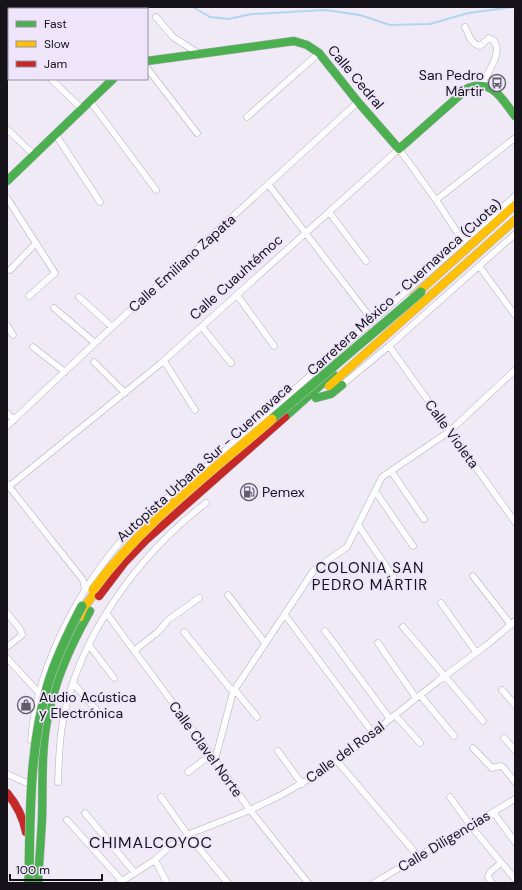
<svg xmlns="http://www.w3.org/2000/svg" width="522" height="890" font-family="'DM Sans',sans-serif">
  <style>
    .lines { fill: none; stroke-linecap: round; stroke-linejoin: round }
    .stream { stroke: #b1d4f2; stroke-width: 2 }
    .street-casing { stroke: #b3afb8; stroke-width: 7 }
    .fast-casing { stroke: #b3afb8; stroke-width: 9 }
    .slow-casing { stroke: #b3afb8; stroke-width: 9 }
    .jam-casing { stroke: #b3afb8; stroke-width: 9 }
    .street { stroke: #fdfcfe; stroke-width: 6 }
    .fast { stroke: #4caf50; stroke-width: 8 }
    .slow { stroke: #ffc107; stroke-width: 8 }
    .jam { stroke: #c62828; stroke-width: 8 }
    .fast-bridge-casing { stroke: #cbc8ce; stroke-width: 10; stroke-linecap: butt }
    .slow-bridge-casing { stroke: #cbc8ce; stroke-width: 10; stroke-linecap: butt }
    .fast-bridge { stroke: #4caf50; stroke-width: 9 }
    .slow-bridge { stroke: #ffc107; stroke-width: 9 }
    .labels { text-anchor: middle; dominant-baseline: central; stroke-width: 3.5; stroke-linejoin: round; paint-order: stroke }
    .poi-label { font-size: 14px; fill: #15121a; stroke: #eee5fb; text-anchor: start }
    .street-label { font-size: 14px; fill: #15121a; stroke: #eee5fb }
    .neighbourhood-label { font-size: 15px; letter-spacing: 1px; fill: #15121a; stroke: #eee5fb }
    .quarter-label { font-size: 16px; letter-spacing: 1px; fill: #15121a; stroke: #eee5fb }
  </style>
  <rect width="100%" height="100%" fill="#efeaf6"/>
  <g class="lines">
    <path class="stream" d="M 193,7 L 210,17 L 228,19 L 252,14 L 325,10 L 360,15 L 390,25 L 430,24 L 468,13 L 514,7"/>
    <g class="street-casing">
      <path id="street" d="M 75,7 L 77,9
        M 28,9 L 30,7
        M 156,17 L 173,37 L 198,53
        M 465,27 C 469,35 471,44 480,46 L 489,38 C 508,46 487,74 481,85
        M 7,36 L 9,38
        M 147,68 L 197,133
        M 51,79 L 82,109
        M 90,101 L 156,190
        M 247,117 L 319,53
        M 7,129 L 34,155
        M 56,135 L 100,202
        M 268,184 L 373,321
        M 7,198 L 55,273 L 29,296
        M 436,200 L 515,138
        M 329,212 L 366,261
        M 479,266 L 515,315
        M 10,270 L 36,243
        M 237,295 L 274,346
        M 79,297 L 112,327
        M 54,308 L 95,343
        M 7,325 L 13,335
        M 202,327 L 231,363
        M 389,346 L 515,522
        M 33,347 L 65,372
        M 164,361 L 195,410
        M 94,362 L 125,393
        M 342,385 L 389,346 L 515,234
        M 7,413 L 14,420
        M 7,426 L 112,327 L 358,102
        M 391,471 L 424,519
        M 7,484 L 83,580 L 85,589
        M 7,488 L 160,364 L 399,149 L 436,200 L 463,241
        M 375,491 L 413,546
        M 358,525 L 394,578
        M 473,576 L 511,625
        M 228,595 L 265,643
        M 441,603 L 476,652
        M 7,613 L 20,629 L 22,635 L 7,647
        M 107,614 L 215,760 L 250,810 L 308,883
        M 285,615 L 373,733
        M 403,627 L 483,721
        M 325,631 L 390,719
        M 184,632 L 233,692
        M 378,643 L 416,698
        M 89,645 L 114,678
        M 134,651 L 159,631 L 168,620 L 199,598
        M 7,658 L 39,693
        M 73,683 L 98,712
        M 234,689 L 257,717
        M 502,690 L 515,705
        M 420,695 L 454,736
        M 395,715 L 420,743
        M 504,738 L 515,750
        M 31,740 C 37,661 87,571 144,517 C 158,503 176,492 192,479 L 515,196
        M 473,748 L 492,768 L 500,766 L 503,767 L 515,782
        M 278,751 L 302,784
        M 215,760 L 233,692 L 314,570 L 347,547 L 382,477 L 450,431 L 515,370
        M 337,761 L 418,856
        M 188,772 L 211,755
        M 7,774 L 27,783
        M 58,782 C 59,761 59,741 63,721 C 78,637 139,554 206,503
        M 161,797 L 188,835 L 228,883
        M 450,797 L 470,825 L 515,879
        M 493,812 L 515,842
        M 85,813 L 135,873
        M 67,820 L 122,881
        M 155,860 L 167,883
        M 119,883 L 155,860 L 170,846 L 192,833 L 250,810 L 281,795 L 309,779 L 337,761 L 438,681 L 488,644 L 515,621
        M 374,883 L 515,799
        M 492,883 L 488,877 L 490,872 L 501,863"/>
    </g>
    <g class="fast-casing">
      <path id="fast" d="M 147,61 L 294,41 L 307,45 L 319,53 L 358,102 L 399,149 L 468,88 C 493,79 502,99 515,116
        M 7,181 L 113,79
        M 316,398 L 331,394 L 342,385
        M 285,417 L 333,374
        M 38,883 C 39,862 41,840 42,819 C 43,786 41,754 47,721 C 54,682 70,646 90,611"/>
    </g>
    <g class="slow-casing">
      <path id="slow" d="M 413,297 L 515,205
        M 329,386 L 515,220
        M 80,617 L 83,609 L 101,584"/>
    </g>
    <g class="jam-casing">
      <path id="jam" d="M 99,596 L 124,563 L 146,540 L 285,417
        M 7,793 C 17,805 23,817 26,832"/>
    </g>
    <use href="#street" class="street"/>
    <use href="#fast" class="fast"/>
    <use href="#slow" class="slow"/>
    <use href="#jam" class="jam"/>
    <g class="fast-bridge-casing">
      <path id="fast-bridge" d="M 272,419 L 421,292
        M 29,883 C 30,816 29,748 48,684 C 56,657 69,631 82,606"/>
    </g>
    <g class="slow-bridge-casing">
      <path id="slow-bridge" d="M 93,590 C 142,523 210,473 272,419"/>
    </g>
    <use href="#fast-bridge" class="fast-bridge"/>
    <use href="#slow-bridge" class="slow-bridge"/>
  </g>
  <defs>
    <g id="bus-ring" transform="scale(0.9)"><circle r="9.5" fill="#eee5fb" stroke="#615e67" stroke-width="1.5"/><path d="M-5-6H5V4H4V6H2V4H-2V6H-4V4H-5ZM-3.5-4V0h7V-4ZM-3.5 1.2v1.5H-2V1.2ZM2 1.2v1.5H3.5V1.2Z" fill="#615e67"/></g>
    <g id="fuel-ring" transform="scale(0.9)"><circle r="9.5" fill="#eee5fb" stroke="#615e67" stroke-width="1.5"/><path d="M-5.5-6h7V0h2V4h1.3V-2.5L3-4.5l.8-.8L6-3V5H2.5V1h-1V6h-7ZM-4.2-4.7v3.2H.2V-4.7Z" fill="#615e67"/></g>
    <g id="shop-ring" transform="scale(0.9)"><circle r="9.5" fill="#eee5fb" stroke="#615e67" stroke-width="1.5"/><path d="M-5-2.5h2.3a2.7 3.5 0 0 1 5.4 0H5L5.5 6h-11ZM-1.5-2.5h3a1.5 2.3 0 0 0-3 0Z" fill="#615e67"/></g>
  </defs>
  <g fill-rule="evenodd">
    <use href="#bus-ring" x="497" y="83"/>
    <use href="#fuel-ring" x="249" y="492"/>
    <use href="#shop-ring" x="26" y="705"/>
  </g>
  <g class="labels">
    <g class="poi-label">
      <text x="484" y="75" text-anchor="end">San Pedro<tspan x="484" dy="16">Mártir</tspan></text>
      <text x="262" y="492">Pemex</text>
      <text x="39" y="697">Audio Acústica<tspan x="39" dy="16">y Electrónica</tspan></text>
    </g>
    <g class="street-label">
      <text transform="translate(356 77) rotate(50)">Calle Cedral</text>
      <text transform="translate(182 263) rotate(-42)">Calle Emiliano Zapata</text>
      <text transform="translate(236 277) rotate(-42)">Calle Cuauhtémoc</text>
      <text transform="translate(404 287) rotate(-42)">Carretera México - Cuernavaca (Cuota)</text>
      <text transform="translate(452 434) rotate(54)">Calle Violeta</text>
      <text transform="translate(204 462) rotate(-42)">Autopista Urbana Sur - Cuernavaca</text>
      <text transform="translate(206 749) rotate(54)">Calle Clavel Norte</text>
      <text transform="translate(345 752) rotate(-36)">Calle del Rosal</text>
      <text transform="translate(444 841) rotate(-31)">Calle Diligencias</text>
    </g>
    <g class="neighbourhood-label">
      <text x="370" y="568">COLONIA SAN<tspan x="370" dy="17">PEDRO MÁRTIR</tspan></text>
    </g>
    <g class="quarter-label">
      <text x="151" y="842">CHIMALCOYOC</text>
    </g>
  </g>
  <rect width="522" height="890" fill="none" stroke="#15121a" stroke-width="16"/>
  <rect x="8" y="8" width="140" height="72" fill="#eee5fb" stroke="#9791a1"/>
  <rect x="16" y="21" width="20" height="6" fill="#4caf50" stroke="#9791a1"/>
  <text x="44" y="28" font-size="12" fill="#15121a">Fast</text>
  <rect x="16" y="41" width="20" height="6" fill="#ffc107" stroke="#9791a1"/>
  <text x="44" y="48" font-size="12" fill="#15121a">Slow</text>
  <rect x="16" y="61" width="20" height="6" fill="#c62828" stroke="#9791a1"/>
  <text x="44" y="68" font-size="12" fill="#15121a">Jam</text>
  <path d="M10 874v6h92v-6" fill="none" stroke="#15121a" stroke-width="2"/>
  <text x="16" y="874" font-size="12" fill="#15121a" stroke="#eee5fb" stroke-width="3" paint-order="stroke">100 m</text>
</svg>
